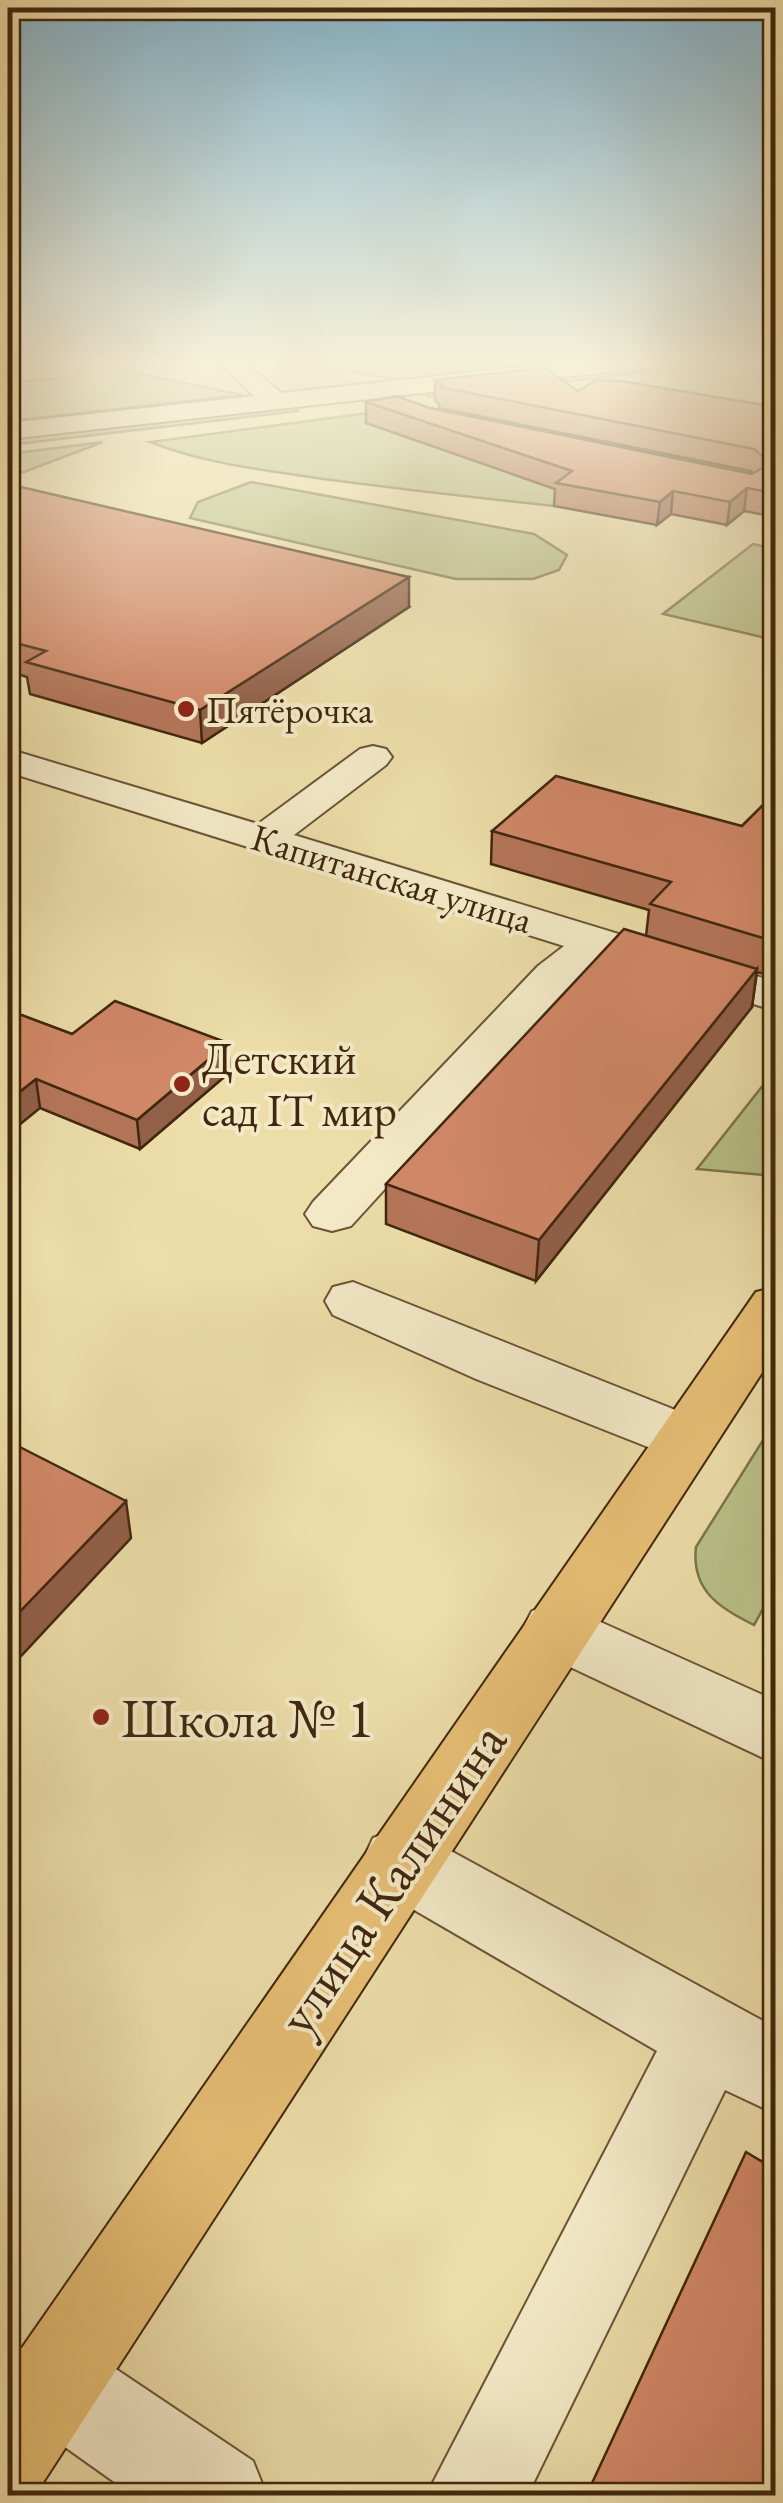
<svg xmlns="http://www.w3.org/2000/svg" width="783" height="2503" font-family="'EB Garamond',serif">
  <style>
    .green { fill: #b9c087; stroke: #7c744a; stroke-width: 2.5 }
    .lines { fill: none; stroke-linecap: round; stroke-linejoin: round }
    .minor-casing { stroke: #6b5435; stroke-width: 4 }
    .major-casing { stroke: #40270e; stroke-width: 4 }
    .minor { fill: #f3e9c7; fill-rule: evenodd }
    .major { fill: #e6be74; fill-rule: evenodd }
    .wall { fill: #b47559; stroke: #40270e; stroke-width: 2.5 }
    .shaded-wall { fill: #925f49; stroke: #40270e; stroke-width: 2.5 }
    .building { fill: #d18868; stroke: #40270e; stroke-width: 2.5 }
    .poi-dot { fill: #8f2418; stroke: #f3e9c7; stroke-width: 4 }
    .labels { text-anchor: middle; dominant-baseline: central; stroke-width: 8; stroke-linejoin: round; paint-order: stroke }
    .far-poi-label { font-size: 38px; fill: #40270e; stroke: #f3e9c7; text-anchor: start }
    .far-street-label { font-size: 38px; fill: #40270e; stroke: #f3e9c7 }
    .poi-label { font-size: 45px; fill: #40270e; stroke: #f3e9c7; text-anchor: start }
    .near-poi-label { font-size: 55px; fill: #40270e; stroke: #f3e9c7; text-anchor: start }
    .near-street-label { font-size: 55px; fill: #40270e; stroke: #f3e9c7 }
  </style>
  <rect width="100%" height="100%" fill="#ecdda9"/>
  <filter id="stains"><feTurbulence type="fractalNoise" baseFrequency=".002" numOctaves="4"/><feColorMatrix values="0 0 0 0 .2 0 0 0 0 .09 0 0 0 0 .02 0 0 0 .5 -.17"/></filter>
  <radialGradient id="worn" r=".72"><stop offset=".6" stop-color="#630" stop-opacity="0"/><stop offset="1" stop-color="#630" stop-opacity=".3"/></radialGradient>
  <path class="green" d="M 326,358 L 611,358 C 546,365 375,401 326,358 Z
    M 735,358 L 775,358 L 775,364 L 684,368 L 429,397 L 423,391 Z
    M 67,359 L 243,395 L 8,421 L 8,383 L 79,376 Z
    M 293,406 L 298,411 L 8,445 L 8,437 Z
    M 369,413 L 571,494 L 554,506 C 477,498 400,489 323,479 C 264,470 206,464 150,442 Z
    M 103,442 L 8,478 L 8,454 Z
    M 251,482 L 534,534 L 567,555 L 559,570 L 533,579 L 456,579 L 190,518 L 198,502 Z
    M 753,544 L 775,549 L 775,640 L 663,614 Z
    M 775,1070 L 775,1176 L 697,1169 Z
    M 775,1421 L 775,1587 L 754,1625 C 719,1608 691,1590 696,1547 Z"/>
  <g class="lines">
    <g class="minor-casing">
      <path id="minor" d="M 214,358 L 240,358 L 281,393 L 606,358 L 685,358 L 673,365 L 8,439 L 8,423 L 254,396 Z
        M 373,746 L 386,749 L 392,757 L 386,765 L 294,835 L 776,982 L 776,1011 L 604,958 L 570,986 L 351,1226 L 332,1231 L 313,1226 L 305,1214 L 313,1202 L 538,966 L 564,946 L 8,772 L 8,749 L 258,824 L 360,749 Z
        M 353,1282 L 708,1423 L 717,1439 L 708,1455 L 686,1462 L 476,1379 L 333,1315 L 325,1301 L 333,1287 Z
        M 556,1602 L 776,1701 L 776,1764 L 532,1649 L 522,1630 L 532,1611 Z
        M 400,1828 L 427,1838 L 776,2028 L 776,2114 L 725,2090 L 527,2496 L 426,2496 L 657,2051 L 373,1886 L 362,1862 L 373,1838 Z
        M 53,2335 L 86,2349 L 253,2461 L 267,2496 L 134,2496 L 20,2415 L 8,2385 L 20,2349 Z"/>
    </g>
    <g class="major-casing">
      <path id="major" d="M 776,1287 L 776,1351 L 42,2484 L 8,2496 L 8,2368 L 756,1292 Z"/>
    </g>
    <use href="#minor" class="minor"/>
    <use href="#major" class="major"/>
  </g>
  <path class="wall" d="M 435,380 L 776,407 L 776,517 L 744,511 L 727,525 L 671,514 L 657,525 L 554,506 L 555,489 L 366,423 L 366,402 L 430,408 L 753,473 L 751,471 L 439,408 L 439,404 L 435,401 Z
    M 8,484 L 409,607 L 202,743 L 30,694 L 27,677 L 8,671 Z
    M 776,792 L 776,977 L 757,972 L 752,1007 L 536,1281 L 386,1224 L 386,1184 L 646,936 L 649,910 L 491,864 L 492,831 L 742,826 Z
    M 8,1010 L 72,1034 L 228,1043 L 230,1072 L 140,1149 L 40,1108 Z"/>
  <path class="shaded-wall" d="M 747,488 L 744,511 L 727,525 L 730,502 Z
    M 673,491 L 671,514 L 657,525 L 660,502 Z
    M 409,577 L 409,607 L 202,743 L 200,710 Z
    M 757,969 L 752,1007 L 536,1281 L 539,1240 Z
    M 228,1043 L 230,1072 L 140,1149 L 137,1120 Z
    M 36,1079 L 40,1108 L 8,1134 L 8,1101 Z
    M 126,1501 L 131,1538 L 8,1670 L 8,1624 Z"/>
  <path class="building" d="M 545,368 L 578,391 L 596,380 L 621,381 L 776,407 L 776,493 L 747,488 L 730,502 L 673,491 L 660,502 L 556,483 L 572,471 L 366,402 L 396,396 L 430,408 L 752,474 L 770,463 L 754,449 L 439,387 L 443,386 L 435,380 Z
    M 8,484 L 409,577 L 200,710 L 26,662 L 46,651 L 8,641 Z
    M 556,776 L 742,826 L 776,792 L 776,942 L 650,904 L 671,882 L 492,831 Z
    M 624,929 L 757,969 L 539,1240 L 386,1184 Z
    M 115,1001 L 228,1043 L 137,1120 L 36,1079 L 8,1101 L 8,1010 L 72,1034 Z
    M 8,1441 L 126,1501 L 8,1624 Z
    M 746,2152 L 776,2170 L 776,2496 L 586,2496 Z"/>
  <linearGradient id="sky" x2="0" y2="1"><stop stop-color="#88b7cd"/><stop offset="0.51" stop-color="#f6f0d8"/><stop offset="1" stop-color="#f6f0d8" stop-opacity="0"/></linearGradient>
  <rect width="783" height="708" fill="url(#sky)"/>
  <g class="poi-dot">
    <circle cx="186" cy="709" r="10"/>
    <circle cx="182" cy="1084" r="10"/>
    <circle cx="101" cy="1717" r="10"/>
  </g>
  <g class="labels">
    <g class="far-poi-label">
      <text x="206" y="709">Пятёрочка</text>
    </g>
    <g class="far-street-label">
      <text transform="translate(392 878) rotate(17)">Капитанская улица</text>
    </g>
    <g class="poi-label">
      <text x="202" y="1058">Детский<tspan x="202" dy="52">сад IT мир</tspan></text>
    </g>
    <g class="near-poi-label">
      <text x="121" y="1717">Школа № 1</text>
    </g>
    <g class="near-street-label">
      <text transform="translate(391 1878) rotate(-56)">улица Калинина</text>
    </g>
  </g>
  <rect width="783" height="2503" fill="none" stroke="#ecdda9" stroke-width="40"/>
  <rect x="10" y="10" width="763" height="2483" fill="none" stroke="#40270e" stroke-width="5"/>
  <rect x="20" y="20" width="743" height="2463" fill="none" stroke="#40270e" stroke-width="2.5"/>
  <rect width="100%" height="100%" filter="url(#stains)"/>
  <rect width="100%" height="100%" fill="url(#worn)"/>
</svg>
